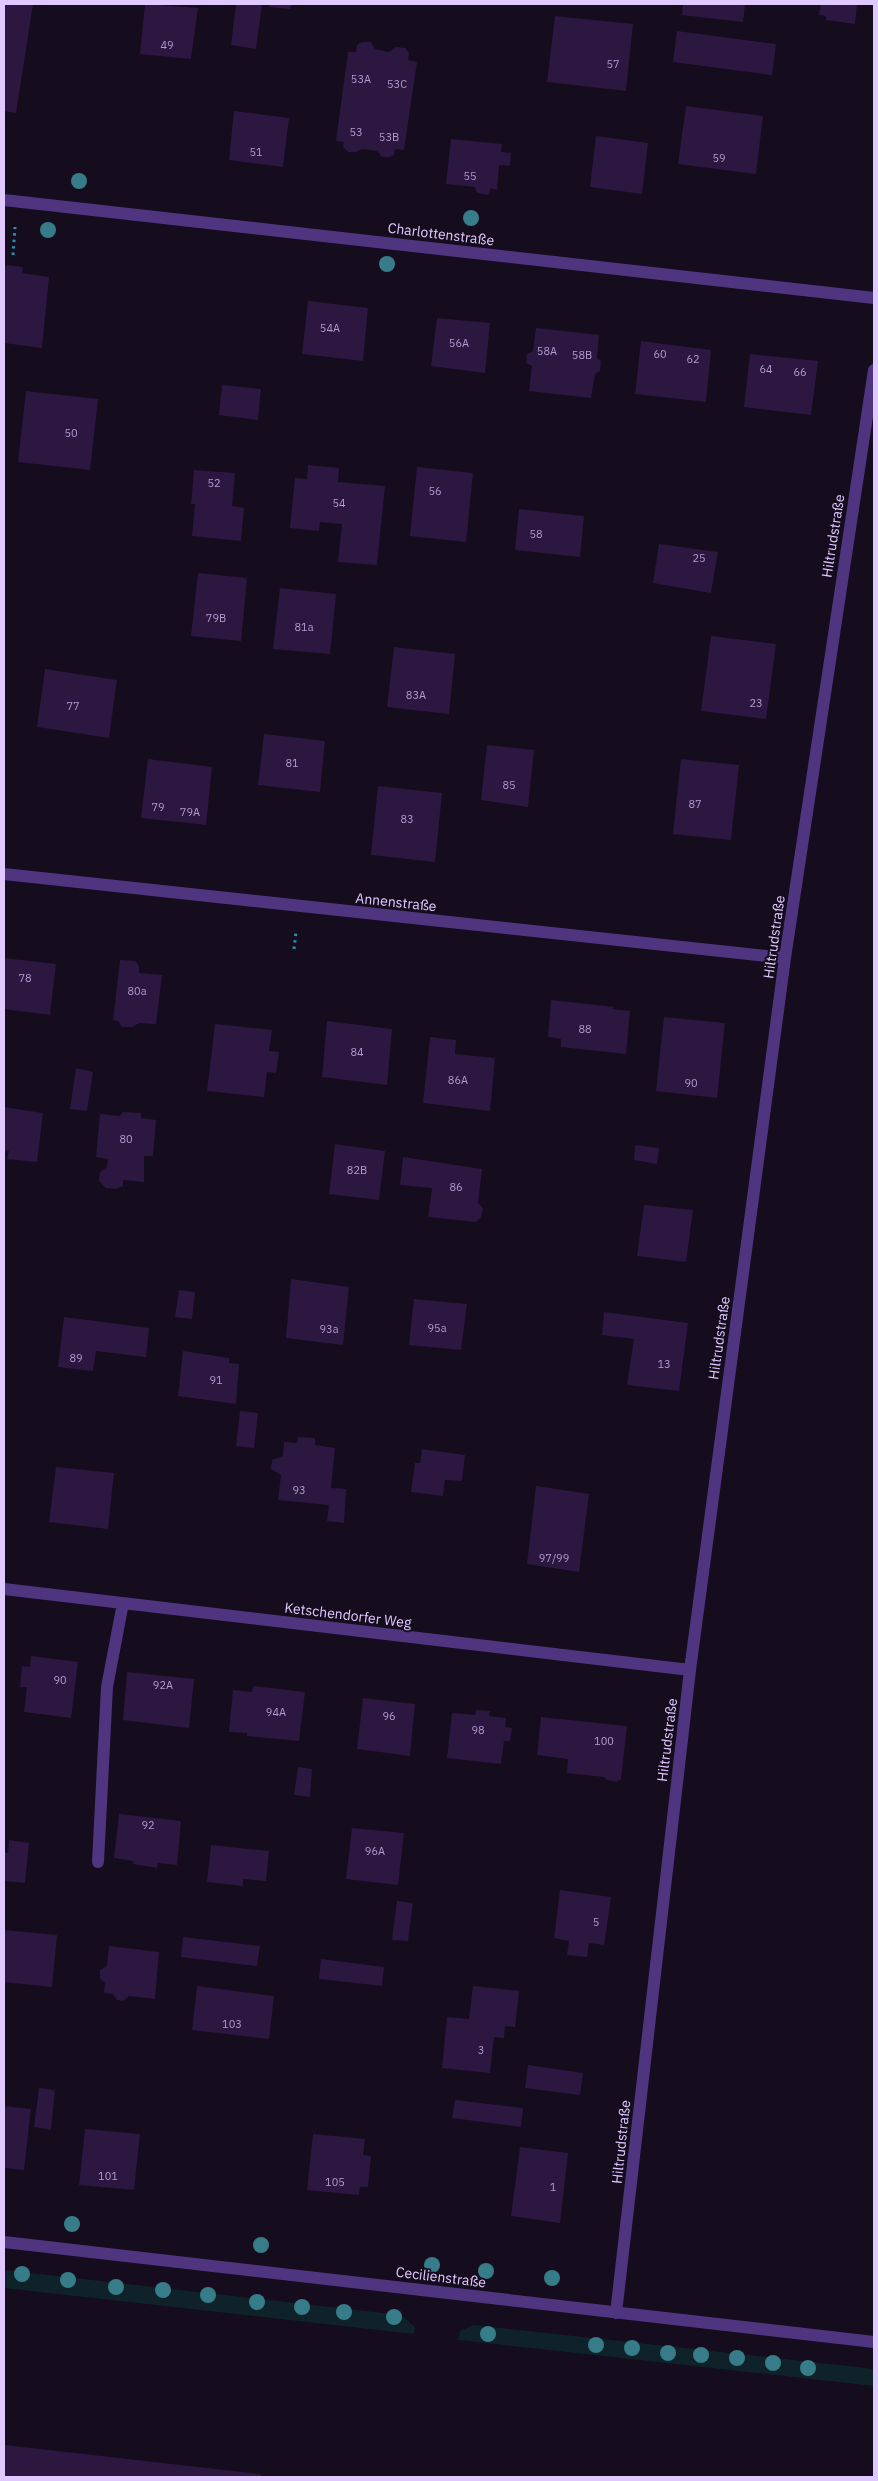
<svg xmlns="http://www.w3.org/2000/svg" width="878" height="2481" font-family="'IBM Plex Sans',sans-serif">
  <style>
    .green { fill: #0f2129 }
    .building { fill: #2c1740 }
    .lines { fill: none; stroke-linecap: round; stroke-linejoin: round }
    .path { stroke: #2a8fb2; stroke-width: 3; stroke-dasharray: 2.5 4; stroke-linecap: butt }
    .minor { stroke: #4f357f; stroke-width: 12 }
    .tree { fill: #377c89 }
    .labels { text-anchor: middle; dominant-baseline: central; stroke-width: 4; stroke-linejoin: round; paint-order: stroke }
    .number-label { font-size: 11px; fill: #b39ccf }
    .street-label { font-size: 14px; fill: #e0c9ff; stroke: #150c1e }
  </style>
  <rect width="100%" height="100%" fill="#150c1e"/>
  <path class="green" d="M 4,2270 L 401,2315 L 415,2327 L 414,2334 L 4,2288 Z
    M 473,2325 L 866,2368 L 874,2370 L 874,2386 L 458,2340 L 460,2331 Z"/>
  <path class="building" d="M 4,4 L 33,4 L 16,113 L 4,111 Z
    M 145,4 L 198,8 L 191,59 L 140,54 Z
    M 236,4 L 262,4 L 256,49 L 231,45 Z
    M 270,4 L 291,4 L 290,9 L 269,7 Z
    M 683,4 L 745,4 L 743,22 L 682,15 Z
    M 821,4 L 857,4 L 855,24 L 826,20 L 826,16 L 819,15 Z
    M 555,16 L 633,24 L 626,91 L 547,82 Z
    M 677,31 L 776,44 L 772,75 L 673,62 Z
    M 362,42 L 371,42 L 375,49 L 389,52 L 396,47 L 405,48 L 409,53 L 408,60 L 417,62 L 404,150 L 395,149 L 394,155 L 390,157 L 382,157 L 377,151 L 362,149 L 356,152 L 348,152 L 343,147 L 344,142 L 336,141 L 348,52 L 356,52 L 357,45 Z
    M 686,106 L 763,116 L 756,174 L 678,164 Z
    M 234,111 L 289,118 L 283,167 L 229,160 Z
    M 596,136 L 648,143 L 642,194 L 590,187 Z
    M 451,139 L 502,144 L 501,152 L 511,153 L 510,166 L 499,165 L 497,190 L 491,188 L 488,195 L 477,193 L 475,187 L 446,184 Z
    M 6,265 L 23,267 L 22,273 L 49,277 L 42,348 L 4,343 L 4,271 Z
    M 308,301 L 368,308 L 363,361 L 302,354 Z
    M 437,318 L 490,323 L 485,373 L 431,366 Z
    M 536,328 L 599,335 L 597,358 L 601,361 L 600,371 L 595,374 L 591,398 L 529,391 L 532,366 L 526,363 L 527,354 L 533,351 Z
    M 641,341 L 711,350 L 706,402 L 635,394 Z
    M 750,354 L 818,361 L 811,415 L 744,407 Z
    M 222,385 L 261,389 L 258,420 L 219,415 Z
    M 26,391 L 98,399 L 90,470 L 18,462 Z
    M 308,465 L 339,468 L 338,482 L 385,486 L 377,565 L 338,562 L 342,524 L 320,522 L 319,531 L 290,528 L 295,478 L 307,479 Z
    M 417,467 L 473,473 L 466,542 L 410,536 Z
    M 194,470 L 235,473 L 232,506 L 244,508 L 241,541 L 192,536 L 195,504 L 191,504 Z
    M 519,509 L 584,516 L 580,557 L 515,550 Z
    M 659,544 L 718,552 L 711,593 L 653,583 Z
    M 198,573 L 247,578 L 241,641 L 191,636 Z
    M 280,588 L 336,594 L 330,654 L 273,649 Z
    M 711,636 L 776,644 L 766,719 L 701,711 Z
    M 394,647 L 455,654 L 449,714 L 387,707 Z
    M 45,669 L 117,680 L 109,738 L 37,727 Z
    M 264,734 L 325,741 L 320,792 L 258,785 Z
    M 487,745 L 534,750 L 528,807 L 481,800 Z
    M 148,759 L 212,767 L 206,825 L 141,818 Z
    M 681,759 L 739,765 L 731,840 L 673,834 Z
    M 378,786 L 442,793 L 435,862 L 371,855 Z
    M 4,958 L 56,964 L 50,1015 L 4,1009 Z
    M 120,960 L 135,961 L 139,966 L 139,973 L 162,975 L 156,1024 L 139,1023 L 133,1027 L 122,1027 L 118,1021 L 113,1020 Z
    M 551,1000 L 614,1007 L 612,1009 L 630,1011 L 626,1054 L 561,1047 L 561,1039 L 548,1037 Z
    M 664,1017 L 725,1023 L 717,1098 L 656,1091 Z
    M 327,1021 L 392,1029 L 387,1085 L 322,1077 Z
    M 215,1024 L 272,1030 L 269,1051 L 279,1052 L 276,1073 L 267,1072 L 264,1097 L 207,1091 Z
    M 430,1037 L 456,1040 L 455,1054 L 495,1058 L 490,1111 L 423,1103 Z
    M 76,1068 L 93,1072 L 87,1111 L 70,1109 Z
    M 4,1107 L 43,1113 L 37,1162 L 7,1159 L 9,1151 L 4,1150 Z
    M 123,1112 L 141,1113 L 141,1118 L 156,1120 L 153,1156 L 144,1156 L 144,1182 L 123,1180 L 123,1186 L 116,1189 L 106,1188 L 99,1181 L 100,1172 L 107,1167 L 108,1159 L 96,1157 L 100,1114 L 120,1116 Z
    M 335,1144 L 385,1151 L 379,1200 L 329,1194 Z
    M 635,1145 L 659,1148 L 657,1164 L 634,1160 Z
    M 403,1157 L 482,1169 L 478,1203 L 483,1208 L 481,1217 L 476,1222 L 428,1217 L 432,1188 L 400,1185 Z
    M 644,1205 L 693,1210 L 686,1262 L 637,1256 Z
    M 291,1279 L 349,1287 L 343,1345 L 286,1338 Z
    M 179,1290 L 195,1292 L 192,1319 L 175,1317 Z
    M 414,1299 L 467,1304 L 461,1350 L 409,1345 Z
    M 604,1312 L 688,1323 L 679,1391 L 627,1385 L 634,1339 L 602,1335 Z
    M 64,1317 L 149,1328 L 146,1357 L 96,1351 L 93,1371 L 58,1367 Z
    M 183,1351 L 229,1358 L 229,1363 L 239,1364 L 236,1404 L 178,1396 Z
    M 240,1411 L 258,1413 L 254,1448 L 236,1446 Z
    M 298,1437 L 315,1438 L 315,1445 L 335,1448 L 331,1488 L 346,1489 L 344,1523 L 327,1521 L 329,1505 L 278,1500 L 281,1475 L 271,1469 L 272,1460 L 283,1456 L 284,1442 L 297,1443 Z
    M 422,1449 L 465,1455 L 462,1481 L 445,1480 L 443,1496 L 411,1492 L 415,1463 L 420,1463 Z
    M 56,1467 L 114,1473 L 108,1529 L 49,1522 Z
    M 536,1486 L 589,1494 L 579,1572 L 527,1564 Z
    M 31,1656 L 78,1662 L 71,1718 L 24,1712 L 27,1687 L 20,1687 L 22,1666 L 30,1667 Z
    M 127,1672 L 194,1679 L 189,1728 L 123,1720 Z
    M 253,1686 L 305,1692 L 299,1741 L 247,1736 L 247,1733 L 229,1732 L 233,1690 L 252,1692 Z
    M 363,1698 L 415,1704 L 410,1756 L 357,1749 Z
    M 476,1710 L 490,1711 L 489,1716 L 506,1718 L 505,1727 L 512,1728 L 510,1741 L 504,1741 L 501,1764 L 447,1758 L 452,1713 L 475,1715 Z
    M 541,1717 L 627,1726 L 621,1779 L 616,1782 L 607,1780 L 604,1777 L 567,1773 L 568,1759 L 537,1755 Z
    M 298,1767 L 312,1769 L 310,1797 L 294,1795 Z
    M 119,1814 L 181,1821 L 177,1865 L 158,1863 L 157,1868 L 133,1864 L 134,1861 L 114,1858 Z
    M 352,1828 L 404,1833 L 398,1885 L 346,1879 Z
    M 9,1840 L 29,1843 L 25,1883 L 4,1881 L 4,1852 L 8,1853 Z
    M 211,1845 L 269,1851 L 266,1881 L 243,1879 L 243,1886 L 207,1882 Z
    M 560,1890 L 611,1897 L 604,1945 L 589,1943 L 587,1957 L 567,1955 L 569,1941 L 554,1938 Z
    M 397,1901 L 413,1903 L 408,1941 L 392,1940 Z
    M 4,1930 L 57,1935 L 52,1987 L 4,1982 Z
    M 183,1937 L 260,1946 L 257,1966 L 181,1957 Z
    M 109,1946 L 159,1952 L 155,1999 L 129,1996 L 123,2001 L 117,2000 L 113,1994 L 104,1993 L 105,1983 L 100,1978 L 100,1970 L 107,1966 Z
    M 321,1959 L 384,1967 L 382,1986 L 319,1979 Z
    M 197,1986 L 274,1996 L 269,2039 L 192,2030 Z
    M 473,1986 L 519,1991 L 515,2027 L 505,2026 L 504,2038 L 494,2037 L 490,2073 L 442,2068 L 447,2017 L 469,2019 Z
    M 528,2065 L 583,2073 L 580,2095 L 525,2088 Z
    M 39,2088 L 55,2090 L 51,2130 L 34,2127 Z
    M 455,2100 L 523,2108 L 521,2127 L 452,2118 Z
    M 4,2106 L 31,2109 L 24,2170 L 4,2168 Z
    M 85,2129 L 140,2134 L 134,2190 L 79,2185 Z
    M 313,2134 L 365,2139 L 363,2155 L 371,2156 L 368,2187 L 360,2187 L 359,2195 L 307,2190 Z
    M 520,2147 L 568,2153 L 560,2223 L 511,2216 Z
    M 4,2445 L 261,2474 L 260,2477 L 4,2477 Z"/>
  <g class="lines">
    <path class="path" d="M 13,255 L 15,227
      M 294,949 L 296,932"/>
    <path class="minor" d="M 4,200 L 874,298
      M 4,874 L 785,958
      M 4,1589 L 690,1670
      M 98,1862 L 107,1687 L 123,1603
      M 4,2242 L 874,2342
      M 616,2313 L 690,1670 L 785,958 L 874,370"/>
  </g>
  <g class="tree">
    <circle cx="79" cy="181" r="8"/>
    <circle cx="471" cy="218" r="8"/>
    <circle cx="48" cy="230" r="8"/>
    <circle cx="387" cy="264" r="8"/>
    <circle cx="72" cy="2224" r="8"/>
    <circle cx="261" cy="2245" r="8"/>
    <circle cx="432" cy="2265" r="8"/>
    <circle cx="486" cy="2271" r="8"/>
    <circle cx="22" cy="2274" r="8"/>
    <circle cx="552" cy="2278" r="8"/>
    <circle cx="68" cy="2280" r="8"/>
    <circle cx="116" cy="2287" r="8"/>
    <circle cx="163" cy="2290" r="8"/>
    <circle cx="208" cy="2295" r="8"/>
    <circle cx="257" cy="2302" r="8"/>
    <circle cx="302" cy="2307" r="8"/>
    <circle cx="344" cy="2312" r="8"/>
    <circle cx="394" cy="2317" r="8"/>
    <circle cx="488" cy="2334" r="8"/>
    <circle cx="596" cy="2345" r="8"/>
    <circle cx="632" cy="2348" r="8"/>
    <circle cx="668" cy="2353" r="8"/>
    <circle cx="701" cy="2355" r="8"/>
    <circle cx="737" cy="2358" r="8"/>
    <circle cx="773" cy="2363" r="8"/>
    <circle cx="808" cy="2368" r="8"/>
  </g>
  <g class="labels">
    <g class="number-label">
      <text x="167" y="45">49</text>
      <text x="613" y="64">57</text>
      <text x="361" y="79">53A</text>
      <text x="397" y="84">53C</text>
      <text x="356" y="132">53</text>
      <text x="389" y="137">53B</text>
      <text x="256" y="152">51</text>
      <text x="719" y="158">59</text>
      <text x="470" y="176">55</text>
      <text x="330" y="328">54A</text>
      <text x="459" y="343">56A</text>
      <text x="547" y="351">58A</text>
      <text x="660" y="354">60</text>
      <text x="582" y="355">58B</text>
      <text x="693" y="359">62</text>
      <text x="766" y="369">64</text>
      <text x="800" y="372">66</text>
      <text x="71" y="433">50</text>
      <text x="214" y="483">52</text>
      <text x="435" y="491">56</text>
      <text x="339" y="503">54</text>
      <text x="536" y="534">58</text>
      <text x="699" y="558">25</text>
      <text x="216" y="618">79B</text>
      <text x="304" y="627">81a</text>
      <text x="416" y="695">83A</text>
      <text x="756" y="703">23</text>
      <text x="73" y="706">77</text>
      <text x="292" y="763">81</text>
      <text x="509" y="785">85</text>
      <text x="695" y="804">87</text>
      <text x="158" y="807">79</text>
      <text x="190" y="812">79A</text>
      <text x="407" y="819">83</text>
      <text x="25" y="978">78</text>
      <text x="137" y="991">80a</text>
      <text x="585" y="1029">88</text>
      <text x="357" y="1052">84</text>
      <text x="458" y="1080">86A</text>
      <text x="691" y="1083">90</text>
      <text x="126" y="1139">80</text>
      <text x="357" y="1170">82B</text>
      <text x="456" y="1187">86</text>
      <text x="437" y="1328">95a</text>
      <text x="329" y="1329">93a</text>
      <text x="76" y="1358">89</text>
      <text x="664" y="1364">13</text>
      <text x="216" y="1380">91</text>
      <text x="299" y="1490">93</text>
      <text x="554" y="1558">97/99</text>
      <text x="60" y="1680">90</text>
      <text x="163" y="1685">92A</text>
      <text x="276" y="1712">94A</text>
      <text x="389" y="1716">96</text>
      <text x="478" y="1730">98</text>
      <text x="604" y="1741">100</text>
      <text x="148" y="1825">92</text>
      <text x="375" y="1851">96A</text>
      <text x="596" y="1922">5</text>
      <text x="232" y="2024">103</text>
      <text x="481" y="2050">3</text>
      <text x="108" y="2176">101</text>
      <text x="335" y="2182">105</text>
      <text x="553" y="2187">1</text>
    </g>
    <g class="street-label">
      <text transform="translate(441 234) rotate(7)">Charlottenstraße</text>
      <text transform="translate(833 536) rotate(-81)">Hiltrudstraße</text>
      <text transform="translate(396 902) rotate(6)">Annenstraße</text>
      <text transform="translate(774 937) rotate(-82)">Hiltrudstraße</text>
      <text transform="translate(719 1338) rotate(-82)">Hiltrudstraße</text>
      <text transform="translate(348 1615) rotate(7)">Ketschendorfer Weg</text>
      <text transform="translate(667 1740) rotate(-83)">Hiltrudstraße</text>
      <text transform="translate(621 2142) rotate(-84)">Hiltrudstraße</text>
      <text transform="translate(441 2277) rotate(7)">Cecilienstraße</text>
    </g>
  </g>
  <rect width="878" height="2481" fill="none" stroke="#e0c9ff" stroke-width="10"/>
</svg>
